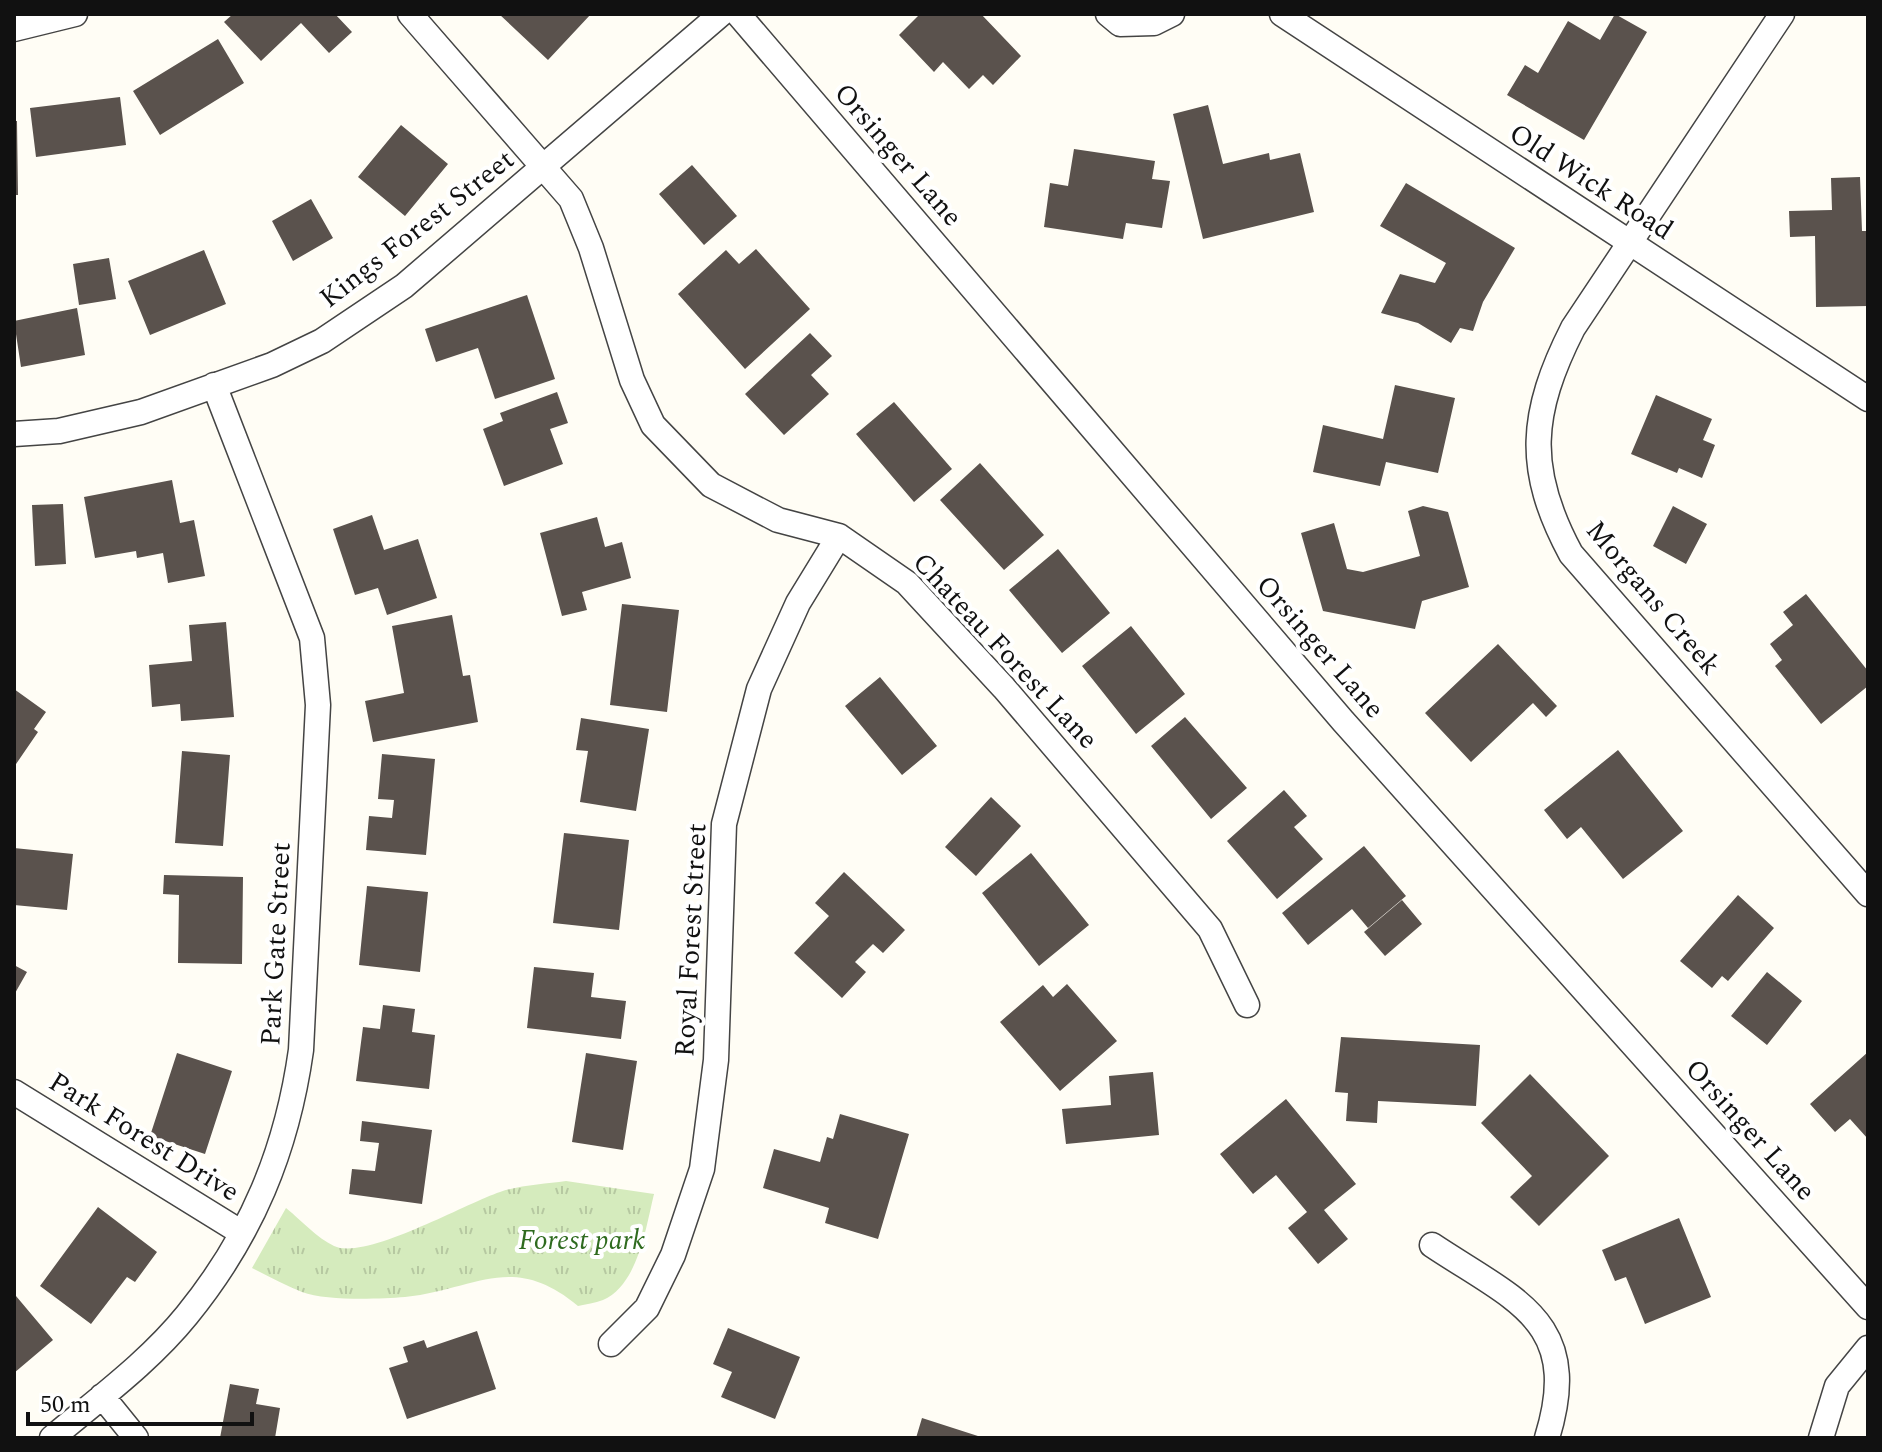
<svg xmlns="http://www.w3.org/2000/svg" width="1882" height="1452" font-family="Spectral,serif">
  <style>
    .park { fill: url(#park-tufts) }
    .building { fill: #5a524d }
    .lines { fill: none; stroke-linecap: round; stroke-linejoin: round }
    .minor-casing { stroke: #444; stroke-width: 27 }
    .minor { stroke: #fff; stroke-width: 24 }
    .labels { text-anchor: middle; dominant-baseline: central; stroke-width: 8; stroke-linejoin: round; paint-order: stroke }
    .street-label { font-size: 28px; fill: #111; stroke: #fff }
    .park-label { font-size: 28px; font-style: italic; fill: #2f6b1f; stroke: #fff }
  </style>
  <defs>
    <pattern id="park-tufts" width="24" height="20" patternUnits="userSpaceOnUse" patternTransform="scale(2)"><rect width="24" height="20" fill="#d5ebbd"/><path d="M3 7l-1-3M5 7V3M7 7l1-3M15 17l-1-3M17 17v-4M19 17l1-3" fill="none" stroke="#b6c8a1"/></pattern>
  </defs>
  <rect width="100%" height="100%" fill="#fffdf5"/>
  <path class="park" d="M 566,1181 L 654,1194 C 646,1227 638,1285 603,1300 C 595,1303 586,1304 578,1306 C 512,1251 475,1290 405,1297 C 378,1299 326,1301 302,1292 C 285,1285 268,1276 252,1268 L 286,1208 C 301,1220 317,1238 334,1246 C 365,1261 464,1204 500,1192 C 520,1185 545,1184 566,1181 Z"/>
  <path class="building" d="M 233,14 L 335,14 L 352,32 L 329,53 L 301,23 L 261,61 L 224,22 Z
    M 499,14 L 591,14 L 548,60 Z
    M 920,14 L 981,14 L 1021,56 L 993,85 L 983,75 L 969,89 L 943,62 L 934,72 L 899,35 Z
    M 1615,14 L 1647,32 L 1584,140 L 1507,95 L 1525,65 L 1538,73 L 1568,21 L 1600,40 Z
    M 218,39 L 244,83 L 160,135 L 133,91 Z
    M 120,97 L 126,145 L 36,157 L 30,108 Z
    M 1208,105 L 1223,164 L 1269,153 L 1270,160 L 1300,153 L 1314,212 L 1203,239 L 1173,114 Z
    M 14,121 L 17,121 L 18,195 L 14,195 Z
    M 401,125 L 448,164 L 405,216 L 358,177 Z
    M 1074,149 L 1155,161 L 1152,179 L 1170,181 L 1162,228 L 1126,223 L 1123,239 L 1044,227 L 1050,183 L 1068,186 Z
    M 692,165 L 737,216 L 704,245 L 659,194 Z
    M 1860,177 L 1862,231 L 1868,231 L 1868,306 L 1816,307 L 1815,236 L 1790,237 L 1789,211 L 1832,210 L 1831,178 Z
    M 1406,183 L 1515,248 L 1483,302 L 1473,331 L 1460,328 L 1451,343 L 1418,323 L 1381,313 L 1400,274 L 1435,283 L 1446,263 L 1380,226 Z
    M 311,199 L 333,238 L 293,261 L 272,221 Z
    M 756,249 L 810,309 L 745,369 L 678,294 L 726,250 L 739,264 Z
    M 204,250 L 226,304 L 150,335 L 128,281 Z
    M 109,258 L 116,299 L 79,305 L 73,264 Z
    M 527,295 L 555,379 L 495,399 L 478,348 L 436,362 L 425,329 Z
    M 77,308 L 85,355 L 21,367 L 14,321 Z
    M 810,333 L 832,356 L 811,375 L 829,394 L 784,435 L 745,394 Z
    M 1395,385 L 1455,398 L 1438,473 L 1386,462 L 1380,486 L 1313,472 L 1323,425 L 1383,439 Z
    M 557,392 L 568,423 L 550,429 L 563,464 L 504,486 L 483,429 L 503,421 L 500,413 Z
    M 1656,395 L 1712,419 L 1703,440 L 1715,445 L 1702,478 L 1679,468 L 1677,473 L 1631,454 Z
    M 894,402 L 952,469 L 914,502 L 856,434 Z
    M 980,463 L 1044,535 L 1004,570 L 940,500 Z
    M 172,480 L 180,523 L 194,520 L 205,576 L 168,583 L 163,553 L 137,558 L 136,551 L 95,558 L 84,497 Z
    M 63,504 L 66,564 L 35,566 L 32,505 Z
    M 1423,506 L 1448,512 L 1469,587 L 1422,601 L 1415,629 L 1323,611 L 1301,533 L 1334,523 L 1347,569 L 1363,572 L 1420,556 L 1408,511 Z
    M 1673,506 L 1707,524 L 1686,564 L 1653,546 Z
    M 372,515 L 384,550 L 418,539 L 437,598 L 387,615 L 378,588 L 355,595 L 333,529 Z
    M 597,517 L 605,547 L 622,542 L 631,578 L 582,592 L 587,610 L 562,616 L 540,533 Z
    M 1058,549 L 1110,613 L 1062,653 L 1009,590 Z
    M 1806,594 L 1868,671 L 1868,686 L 1821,724 L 1775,666 L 1782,660 L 1770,644 L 1793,625 L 1783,612 Z
    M 622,604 L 679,610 L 667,712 L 610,705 Z
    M 452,615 L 463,676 L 470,675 L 478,722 L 373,742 L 365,701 L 404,693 L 392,626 Z
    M 226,622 L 234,717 L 181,721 L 180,704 L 152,707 L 149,665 L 192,661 L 189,625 Z
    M 1131,626 L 1185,694 L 1136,734 L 1082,666 Z
    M 1498,644 L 1557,706 L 1546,717 L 1533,703 L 1471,762 L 1425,713 Z
    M 880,677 L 937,746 L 902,775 L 845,706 Z
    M 14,689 L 46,712 L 34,729 L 38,732 L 14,767 Z
    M 1185,717 L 1247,788 L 1211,819 L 1151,746 Z
    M 581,718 L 649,729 L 636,811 L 580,802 L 588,751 L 576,750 Z
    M 1618,750 L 1683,831 L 1623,879 L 1581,827 L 1567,839 L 1544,810 Z
    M 182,751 L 230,755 L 223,846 L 175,843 Z
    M 382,754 L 435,759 L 426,855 L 366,850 L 369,816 L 392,818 L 394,800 L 378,799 Z
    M 1284,790 L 1307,816 L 1294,827 L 1323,859 L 1277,899 L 1227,841 Z
    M 991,797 L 1021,826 L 976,876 L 945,847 Z
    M 564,833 L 629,840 L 619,930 L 553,923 Z
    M 1364,846 L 1406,896 L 1368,928 L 1352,909 L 1308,945 L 1282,913 Z
    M 14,848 L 73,854 L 67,910 L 14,905 Z
    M 1031,853 L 1089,925 L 1039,966 L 982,893 Z
    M 844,872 L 905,930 L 883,953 L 873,944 L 855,962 L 866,972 L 842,998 L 794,953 L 829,916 L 815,903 Z
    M 164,875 L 243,877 L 242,964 L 178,963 L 179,895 L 163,894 Z
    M 367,886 L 428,892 L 420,972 L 359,965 Z
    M 1738,895 L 1774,928 L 1728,981 L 1722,976 L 1712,988 L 1680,961 Z
    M 1402,900 L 1422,924 L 1385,956 L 1364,932 Z
    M 14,965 L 27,972 L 14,995 Z
    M 534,967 L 594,973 L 591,997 L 626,1001 L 621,1039 L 527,1028 Z
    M 1767,972 L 1802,1001 L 1767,1045 L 1731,1016 Z
    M 1067,984 L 1117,1041 L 1060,1091 L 1000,1022 L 1043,985 L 1053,997 Z
    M 383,1005 L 415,1009 L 412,1032 L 435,1035 L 429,1089 L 356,1081 L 363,1027 L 380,1029 Z
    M 1341,1037 L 1480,1045 L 1476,1106 L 1378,1101 L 1377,1123 L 1346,1121 L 1348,1093 L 1335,1092 Z
    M 1868,1052 L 1868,1139 L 1850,1119 L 1835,1132 L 1810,1104 Z
    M 177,1053 L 232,1071 L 205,1154 L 150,1136 Z
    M 586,1053 L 637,1061 L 623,1150 L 572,1142 Z
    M 1153,1072 L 1159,1135 L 1066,1144 L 1062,1109 L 1111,1105 L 1109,1076 Z
    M 1530,1074 L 1609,1156 L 1539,1226 L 1510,1197 L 1532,1176 L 1481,1123 Z
    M 1286,1099 L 1356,1184 L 1324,1210 L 1348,1239 L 1318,1264 L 1288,1228 L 1307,1212 L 1276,1175 L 1253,1194 L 1220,1154 Z
    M 840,1114 L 909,1134 L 878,1239 L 825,1223 L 829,1208 L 763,1188 L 774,1149 L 820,1162 L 827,1137 L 833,1139 Z
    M 362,1121 L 432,1130 L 422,1204 L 349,1194 L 352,1169 L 375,1171 L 379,1143 L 360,1141 Z
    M 98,1207 L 157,1252 L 135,1282 L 127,1277 L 91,1324 L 40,1286 Z
    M 1679,1218 L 1711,1297 L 1645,1324 L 1626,1277 L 1615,1281 L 1602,1250 Z
    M 16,1296 L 53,1340 L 14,1373 L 14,1298 Z
    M 728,1328 L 800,1357 L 775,1419 L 721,1397 L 732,1372 L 713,1364 Z
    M 477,1331 L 496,1389 L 407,1419 L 389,1368 L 408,1362 L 403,1347 L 424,1340 L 427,1348 Z
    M 230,1384 L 259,1389 L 256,1404 L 280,1408 L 275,1438 L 220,1438 Z
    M 922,1418 L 981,1437 L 981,1438 L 916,1438 Z"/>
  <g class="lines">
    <g class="minor-casing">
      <path id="minor" d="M 410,14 L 571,199 L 591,248 L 632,380 L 653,425 L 711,485 L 778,520 L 839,536 L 907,583 L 1004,688 L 1210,929 L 1247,1005
        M 738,14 L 1343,721 L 1868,1307
        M 1108,14 L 1120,24 L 1154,23 L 1172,14
        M 1282,14 L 1868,399
        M 1782,14 L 1573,328 C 1530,413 1525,469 1571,554 L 1868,894
        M 14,29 L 75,14
        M 14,434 L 59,431 L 141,412 L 272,365 L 322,341 L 404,286 L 721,14
        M 14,1092 L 242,1233
        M 1432,1245 C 1516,1301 1583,1321 1547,1438
        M 611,1344 L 647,1308 L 673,1255 L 702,1169 L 716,1060 L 724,824 L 759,689 L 798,603 L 839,536
        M 102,1396 L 136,1438
        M 52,1438 C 98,1399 149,1362 187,1315 C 252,1235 287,1150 301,1050 L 318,705 L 312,638 L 214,385
        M 1821,1438 L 1837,1386 L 1868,1348"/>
    </g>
    <use href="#minor" class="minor"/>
  </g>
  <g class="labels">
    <g class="street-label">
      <text transform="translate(898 155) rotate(49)">Orsinger Lane</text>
      <text transform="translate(1591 182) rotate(33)">Old Wick Road</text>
      <text transform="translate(417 229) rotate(-38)">Kings Forest Street</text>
      <text transform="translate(1653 598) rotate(50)">Morgans Creek</text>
      <text transform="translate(1320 647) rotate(49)">Orsinger Lane</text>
      <text transform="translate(1005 651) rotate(47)">Chateau Forest Lane</text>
      <text transform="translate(691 940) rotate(-87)">Royal Forest Street</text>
      <text transform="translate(276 944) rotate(-87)">Park Gate Street</text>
      <text transform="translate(1750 1130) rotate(48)">Orsinger Lane</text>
      <text transform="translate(144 1137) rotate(32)">Park Forest Drive</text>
    </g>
    <g class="park-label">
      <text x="582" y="1240">Forest park</text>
    </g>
  </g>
  <rect width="1882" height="1452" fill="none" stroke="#111111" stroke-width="32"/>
  <path d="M28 1412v12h224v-12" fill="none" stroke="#111111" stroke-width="4"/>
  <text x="40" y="1412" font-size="24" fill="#111111" stroke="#ffffff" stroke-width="6" paint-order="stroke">50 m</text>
</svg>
